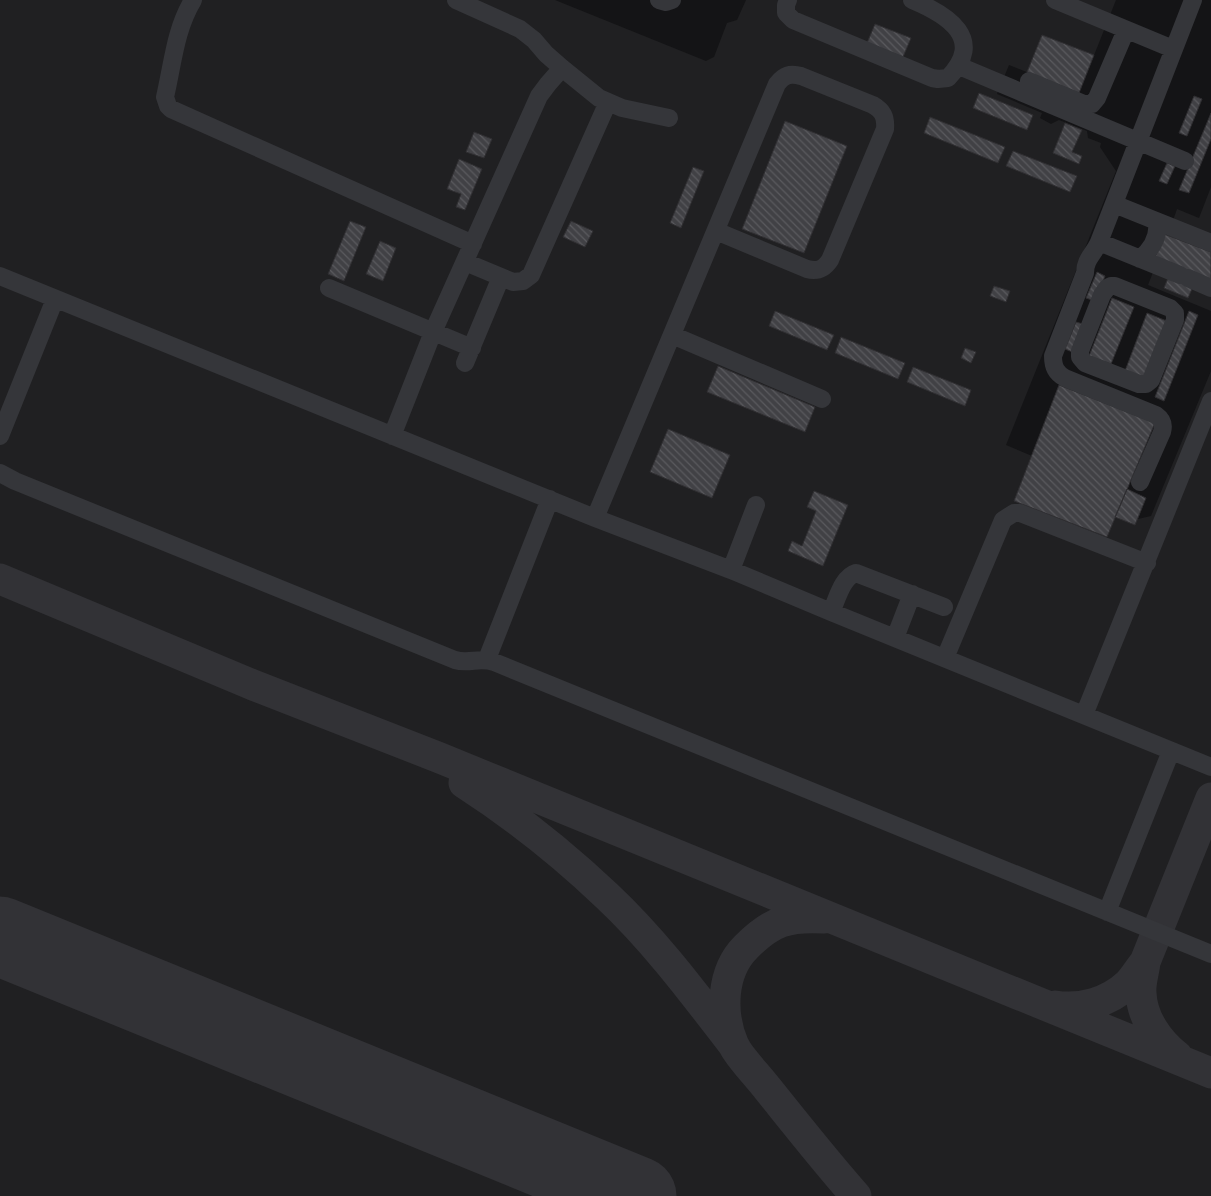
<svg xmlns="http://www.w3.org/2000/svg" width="1211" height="1196" font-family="'Sofia Sans Condensed',sans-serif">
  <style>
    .built { fill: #202022 }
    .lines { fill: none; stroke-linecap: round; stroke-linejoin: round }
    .taxiway { stroke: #323236; stroke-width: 31 }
    .runway { stroke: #323236; stroke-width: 79 }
    .building { fill: url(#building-back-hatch); stroke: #2f2e31 }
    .minor { stroke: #35363a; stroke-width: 18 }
  </style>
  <defs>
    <pattern id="building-back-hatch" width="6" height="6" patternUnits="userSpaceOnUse" patternTransform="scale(1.25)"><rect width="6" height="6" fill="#414145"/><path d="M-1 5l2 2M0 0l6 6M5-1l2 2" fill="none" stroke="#5a5a5e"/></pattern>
  </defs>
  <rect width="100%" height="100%" fill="#141416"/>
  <path class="built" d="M 0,0 L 555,0 L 706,61 L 714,57 L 727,23 L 737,20 L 746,0 L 1116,0 L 1079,93 L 1009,65 L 997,94 L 1042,113 L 1040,118 L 1051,124 L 1059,120 L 1087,131 L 1088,138 L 1101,143 L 1100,147 L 1116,171 L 1006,445 L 1032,456 L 1155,423 L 1127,489 L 1146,498 L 1138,519 L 1151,516 L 1211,371 L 1211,1196 L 0,1196 Z
    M 1211,187 L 1211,311 L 1148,285 L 1157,262 L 1154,260 L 1164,234 L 1168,235 L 1177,209 L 1199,218 Z"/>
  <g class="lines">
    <path class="taxiway" d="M 0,579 L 253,685 L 440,758 L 1211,1073
      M 464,783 C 515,816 563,854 607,896 C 655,941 695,995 735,1047
      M 824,918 C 788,916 772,921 746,947 C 721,972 720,1014 734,1046 C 740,1058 758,1076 767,1088 C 796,1124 825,1161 856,1196
      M 1145,962 C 1144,972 1140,983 1141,993 C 1142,1018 1158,1041 1177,1056
      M 1055,1006 C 1081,1010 1109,1002 1128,984 C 1134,978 1139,969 1145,962 L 1211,798"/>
    <path class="runway" d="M 0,936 L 637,1196"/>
  </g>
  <path class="building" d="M 875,24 L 911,38 L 903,57 L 867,43 Z
    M 1042,35 L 1094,55 L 1079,93 L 1027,72 Z
    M 979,93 L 1033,115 L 1027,130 L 973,108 Z
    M 1194,96 L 1202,99 L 1187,136 L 1179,133 Z
    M 1211,113 L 1211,139 L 1189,193 L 1179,190 Z
    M 930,117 L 1005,147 L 998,163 L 924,133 Z
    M 785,121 L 847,146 L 804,253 L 742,229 Z
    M 1065,123 L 1082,130 L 1072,152 L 1082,156 L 1079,164 L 1053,153 Z
    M 474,132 L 492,139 L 484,158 L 466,152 Z
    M 1013,151 L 1077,176 L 1070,192 L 1006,166 Z
    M 459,159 L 482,169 L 465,210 L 456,207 L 461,194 L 447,189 Z
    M 1167,163 L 1175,166 L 1167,184 L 1159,181 Z
    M 693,167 L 704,171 L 681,228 L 670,223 Z
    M 350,221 L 366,227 L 344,281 L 328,274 Z
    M 571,221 L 593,231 L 585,247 L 563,237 Z
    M 1164,234 L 1211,252 L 1211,283 L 1195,282 L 1188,298 L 1164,288 L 1170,273 L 1154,260 Z
    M 380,241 L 396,248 L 383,281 L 366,274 Z
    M 1097,272 L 1105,276 L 1095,301 L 1086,298 Z
    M 994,286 L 1010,291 L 1006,302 L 990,296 Z
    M 1112,298 L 1134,307 L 1111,364 L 1089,356 Z
    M 775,311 L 834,335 L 827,350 L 769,326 Z
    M 1189,311 L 1198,315 L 1164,401 L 1155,397 Z
    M 1147,313 L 1169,322 L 1147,379 L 1125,371 Z
    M 1076,322 L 1086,325 L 1075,353 L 1065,349 Z
    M 841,337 L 905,363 L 898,379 L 835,353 Z
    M 965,348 L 976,352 L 971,363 L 961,358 Z
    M 718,366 L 815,407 L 805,432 L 707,392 Z
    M 913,367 L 971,390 L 965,406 L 907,382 Z
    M 1059,385 L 1155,423 L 1107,537 L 1014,501 Z
    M 668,429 L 730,455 L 712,498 L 650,472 Z
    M 1127,489 L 1146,498 L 1135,525 L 1115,517 Z
    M 814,491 L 848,505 L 823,566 L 788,551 L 792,541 L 802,546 L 816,511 L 807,507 Z"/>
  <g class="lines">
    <path class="minor" d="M 193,0 C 175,30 173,63 165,97 L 168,106 L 171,109 L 473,244
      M 456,0 L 520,29 L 534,40 L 546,54 L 562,68 L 599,98 L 622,108 L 669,118
      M 659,0 L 666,2 L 672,0
      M 788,0 L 786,5 L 786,13 L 793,20 L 932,78 L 938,79 L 948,78 C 986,39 948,15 912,0
      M 1055,0 L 1173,49
      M 959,66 L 1185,161
      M 1029,81 L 1084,104 L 1092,104 L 1097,98 L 1126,30
      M 1114,204 L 1211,243
      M 1099,242 L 1180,275
      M 1140,259 C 1152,249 1159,237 1157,222
      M 465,262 L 513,282 L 523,281 L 531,275 L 608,102
      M 0,276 L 595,518 L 731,570 L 831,612 L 1211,767
      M 1188,278 L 1211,288
      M 1111,286 L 1115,286 L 1170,308 L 1175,313 L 1175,320 L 1151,380 L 1146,384 L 1139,384 L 1085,363 L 1080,357 L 1080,351 L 1102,295 L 1107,288 Z
      M 329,288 L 472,348
      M 672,335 L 822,399
      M 465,363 L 501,277
      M 0,436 L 55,299
      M 392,436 L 433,332 L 539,96 L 548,84 L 562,68
      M 0,473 L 15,481 L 455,660 C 469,664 480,657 494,662 L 1211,954
      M 1140,482 L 1162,432 C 1164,425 1163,420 1156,415 L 1065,378 C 1056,373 1053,367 1053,356 L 1085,273 C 1085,259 1094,254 1099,242 L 1193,0
      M 595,518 L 777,84 C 784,75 790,73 801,76 L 873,105 C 883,111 886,117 885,129 L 830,260 C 824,269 818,272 807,269 L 716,231
      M 731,570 L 756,505
      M 831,612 C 837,600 842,577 856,573 L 944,607
      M 895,638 L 912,594
      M 945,658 L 1003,520 L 1014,513 L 1020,513 L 1147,563
      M 487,659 L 550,499
      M 1084,715 L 1211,401
      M 1107,912 L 1171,751"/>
  </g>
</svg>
